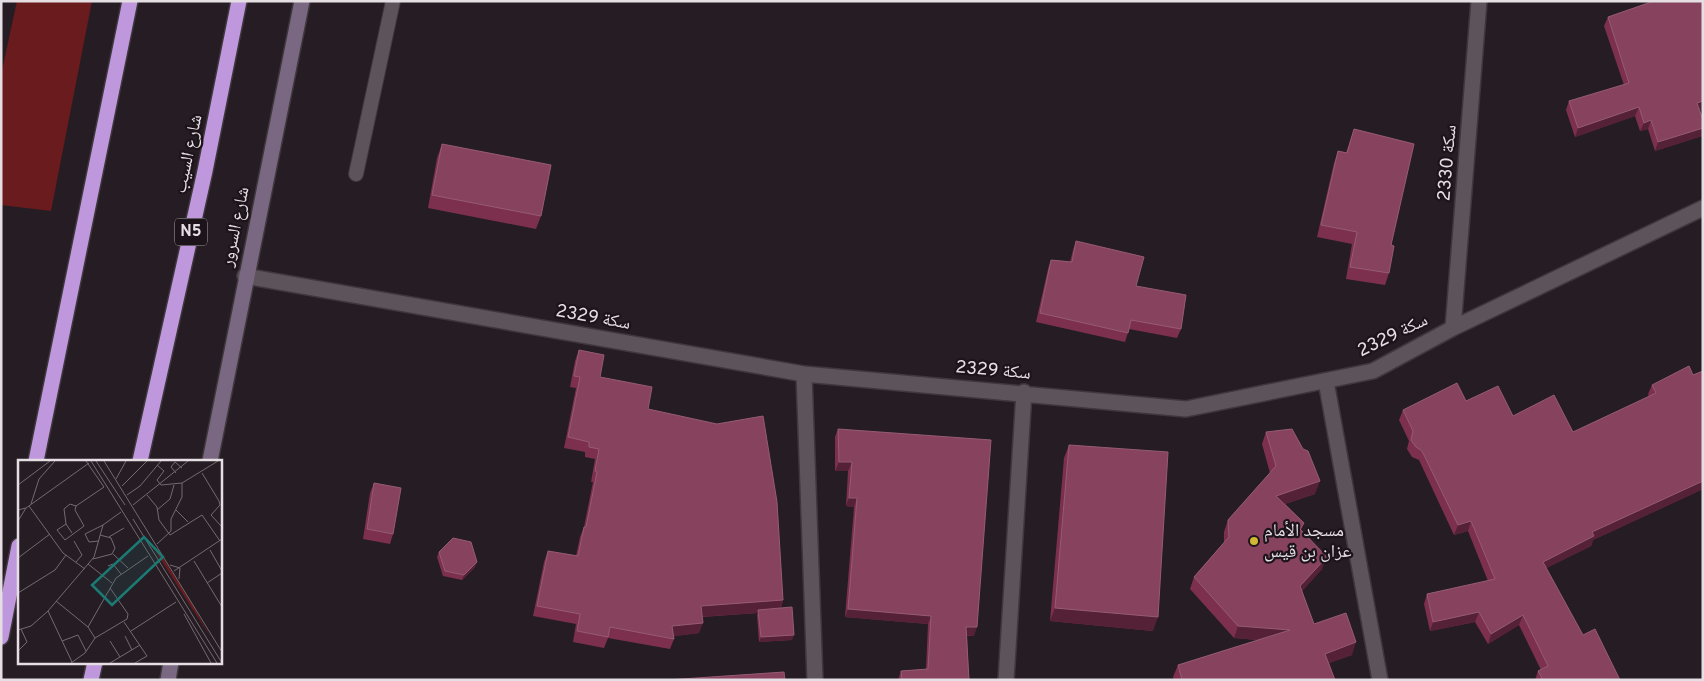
<svg xmlns="http://www.w3.org/2000/svg" width="1704" height="681" font-family="Overpass,'Noto Naskh Arabic',sans-serif">
  <style>
    .grass { fill: #691b1d }
    .lines { fill: none; stroke-linecap: round; stroke-linejoin: round }
    .lane-casing { stroke: #3e373c; stroke-width: 16 }
    .street-casing { stroke: #3e373c; stroke-width: 18 }
    .secondary-casing { stroke: #3e373c; stroke-width: 18 }
    .highway-casing { stroke: #3e373c; stroke-width: 18 }
    .lane { stroke: #5d535a; stroke-width: 14 }
    .street { stroke: #5d535a; stroke-width: 15 }
    .secondary { stroke: #7a6781; stroke-width: 15 }
    .highway { stroke: #bf97dc; stroke-width: 15 }
    .wall { fill: #7c304e }
    .shaded-wall { fill: #552137 }
    .building { fill: #87435e; stroke: #965b73 }
    .poi-dot { fill: #d1b736; stroke: #1c141a; stroke-width: 2 }
    .labels { text-anchor: middle; dominant-baseline: central; stroke-width: 4.5; stroke-linejoin: round; paint-order: stroke }
    .shield { fill: #1c141a; stroke: #a9a2a7; stroke-width: 1 }
    .shield-label { font-size: 16px; font-weight: bold; fill: #e5dfe4 }
    .street-label { font-size: 18px; fill: #e5dfe4; stroke: #1c141a }
    .poi-label { font-size: 18px; fill: #e5dfe4; stroke: #1c141a; text-anchor: start }
    .inset-road { fill: none; stroke: #726b71; stroke-width: 1 }
    .view { fill: #1a7b74; fill-opacity: 0.15; stroke: #1a7b74; stroke-width: 2.5 }
    .inset-edge { fill: none; stroke: #e5dfe4; stroke-width: 2.5 }
  </style>
  <rect width="100%" height="100%" fill="#261d24"/>
  <path class="grass" d="M 17,1 L 92,1 L 51,211 L 1,205 L 1,75 Z"/>
  <g class="lines">
    <g class="lane-casing">
      <path id="lane" d="M 356,174 L 393,1"/>
    </g>
    <g class="street-casing">
      <path id="street" d="M 245,276 L 804,374 L 1186,409 L 1373,371 L 1453,328 L 1703,208
        M 1453,328 L 1479,1
        M 804,374 L 815,680
        M 1326,381 L 1380,680
        M 1006,680 L 1024,392"/>
    </g>
    <g class="secondary-casing">
      <path id="secondary" d="M 210,461 L 302,1
        M 168,680 L 171,662"/>
    </g>
    <g class="highway-casing">
      <path id="highway" d="M 36,461 L 130,1
        M 140,461 L 205,171 L 239,1
        M 1,637 L 19,546
        M 91,680 L 95,662"/>
    </g>
    <use href="#lane" class="lane"/>
    <use href="#street" class="street"/>
    <use href="#secondary" class="secondary"/>
    <use href="#highway" class="highway"/>
  </g>
  <path class="wall" d="M 1703,1 L 1703,109 L 1700,110 L 1703,120 L 1703,133 L 1702,136 L 1655,151 L 1648,129 L 1640,131 L 1635,116 L 1575,137 L 1566,110 L 1569,101 L 1624,85 L 1604,26 L 1608,17 Z
    M 1354,129 L 1391,245 L 1389,273 L 1385,285 L 1346,279 L 1352,244 L 1317,237 L 1334,163 L 1338,151 L 1346,153 Z
    M 442,144 L 541,216 L 536,229 L 428,208 L 437,158 Z
    M 1076,241 L 1136,286 L 1181,329 L 1177,338 L 1129,329 L 1125,342 L 1036,322 L 1048,269 L 1051,260 L 1070,262 L 1073,250 Z
    M 579,350 L 600,377 L 648,409 L 783,600 L 781,608 L 792,640 L 759,642 L 757,615 L 758,613 L 702,617 L 699,633 L 674,636 L 674,639 L 670,649 L 608,638 L 604,648 L 573,642 L 576,624 L 533,616 L 544,562 L 548,551 L 576,556 L 580,537 L 584,527 L 593,482 L 591,482 L 595,459 L 585,457 L 585,452 L 564,448 L 576,388 L 570,387 L 575,361 Z
    M 1703,371 L 1703,489 L 1593,540 L 1591,546 L 1546,568 L 1583,635 L 1620,680 L 1535,680 L 1538,671 L 1541,670 L 1519,625 L 1488,644 L 1475,622 L 1430,631 L 1424,604 L 1427,594 L 1488,581 L 1468,531 L 1454,535 L 1419,460 L 1412,457 L 1407,449 L 1409,441 L 1399,420 L 1403,410 L 1466,401 L 1513,416 L 1573,432 L 1649,397 L 1648,394 L 1652,385 L 1693,375 Z
    M 838,429 L 974,636 L 967,636 L 969,680 L 898,680 L 901,671 L 926,669 L 928,624 L 845,617 L 854,507 L 846,506 L 848,471 L 835,471 L 835,437 Z
    M 1266,432 L 1315,494 L 1285,504 L 1304,523 L 1301,530 L 1322,569 L 1302,591 L 1314,624 L 1352,655 L 1329,663 L 1335,680 L 1174,680 L 1173,677 L 1178,665 L 1258,640 L 1234,638 L 1190,589 L 1194,577 L 1224,542 L 1224,532 L 1228,520 L 1270,473 L 1262,444 Z
    M 1069,445 L 1153,631 L 1050,621 L 1064,458 Z
    M 374,483 L 393,534 L 390,544 L 363,539 L 370,493 Z
    M 439,552 L 475,567 L 462,580 L 443,576 L 437,557 Z"/>
  <path class="shaded-wall" d="M 1703,101 L 1703,109 L 1694,112 L 1697,103 Z
    M 1639,107 L 1635,116 L 1575,137 L 1578,128 Z
    M 1651,120 L 1648,129 L 1640,131 L 1644,123 Z
    M 1703,128 L 1703,133 L 1702,136 L 1655,151 L 1658,142 Z
    M 839,462 L 852,462 L 848,471 L 835,471 Z
    M 1320,481 L 1315,494 L 1272,508 L 1276,496 Z
    M 1703,481 L 1703,489 L 1593,540 L 1591,546 L 1539,572 L 1543,562 L 1592,532 Z
    M 849,498 L 857,498 L 854,507 L 846,506 Z
    M 1471,521 L 1468,531 L 1454,535 L 1458,525 Z
    M 1327,557 L 1322,569 L 1296,598 L 1300,586 Z
    M 477,562 L 475,567 L 462,580 L 464,575 Z
    M 783,600 L 780,611 L 758,610 L 758,613 L 697,617 L 701,606 Z
    M 1055,608 L 1158,617 L 1153,631 L 1050,621 Z
    M 848,609 L 931,616 L 928,624 L 845,617 Z
    M 1479,612 L 1475,622 L 1430,631 L 1433,622 Z
    M 1523,615 L 1519,625 L 1488,644 L 1491,634 Z
    M 703,623 L 699,633 L 669,637 L 672,626 Z
    M 1238,626 L 1290,630 L 1285,642 L 1234,638 Z
    M 966,627 L 977,627 L 974,636 L 963,635 Z
    M 794,635 L 792,640 L 759,642 L 761,637 Z
    M 1356,642 L 1352,655 L 1321,666 L 1325,654 Z"/>
  <path class="building" d="M 1654,1 L 1703,1 L 1703,101 L 1697,103 L 1703,120 L 1703,128 L 1658,142 L 1651,120 L 1644,123 L 1639,107 L 1578,128 L 1569,101 L 1629,83 L 1608,17 Z
    M 1354,129 L 1414,144 L 1391,245 L 1394,246 L 1389,273 L 1350,267 L 1357,232 L 1321,225 L 1338,151 L 1347,153 Z
    M 442,144 L 551,165 L 541,216 L 432,195 Z
    M 1076,241 L 1144,257 L 1136,286 L 1186,295 L 1181,329 L 1131,320 L 1128,333 L 1040,313 L 1051,260 L 1072,262 Z
    M 579,350 L 604,355 L 600,377 L 652,387 L 648,409 L 717,424 L 763,416 L 777,502 L 783,600 L 701,606 L 703,623 L 672,626 L 674,639 L 610,627 L 608,637 L 577,631 L 580,614 L 537,606 L 548,551 L 578,556 L 584,527 L 586,527 L 597,472 L 595,471 L 599,449 L 589,447 L 589,442 L 568,437 L 580,377 L 574,376 Z
    M 1689,366 L 1693,375 L 1703,371 L 1703,481 L 1592,532 L 1594,536 L 1543,562 L 1583,635 L 1595,629 L 1620,680 L 1539,680 L 1542,678 L 1538,671 L 1548,666 L 1523,615 L 1491,634 L 1479,612 L 1433,622 L 1427,594 L 1495,579 L 1471,521 L 1458,525 L 1422,451 L 1416,447 L 1411,440 L 1413,431 L 1403,410 L 1457,383 L 1466,401 L 1498,386 L 1513,416 L 1554,395 L 1573,432 L 1656,393 L 1652,385 Z
    M 838,429 L 991,440 L 977,627 L 966,627 L 969,680 L 902,680 L 901,671 L 928,669 L 931,616 L 848,609 L 857,498 L 849,498 L 852,462 L 839,462 Z
    M 1292,429 L 1303,449 L 1308,451 L 1320,481 L 1276,496 L 1304,523 L 1300,529 L 1327,557 L 1300,586 L 1314,624 L 1346,613 L 1356,642 L 1325,654 L 1335,680 L 1182,680 L 1178,665 L 1290,630 L 1238,626 L 1194,577 L 1229,537 L 1228,520 L 1276,466 L 1266,432 Z
    M 1069,445 L 1168,452 L 1158,617 L 1055,608 Z
    M 374,483 L 401,488 L 393,534 L 367,529 Z
    M 453,538 L 471,542 L 477,562 L 464,575 L 445,571 L 439,552 Z
    M 792,607 L 794,635 L 761,637 L 758,610 Z
    M 784,672 L 785,680 L 667,680 Z"/>
  <circle class="poi-dot" cx="1254" cy="541" r="5"/>
  <g class="labels">
    <rect class="shield" x="175" y="218.5" width="32" height="27" rx="4"/>
    <g class="shield-label">
      <text x="191" y="232">N5</text>
    </g>
    <g class="street-label">
      <text transform="translate(189 154) rotate(-78)">شارع السيب</text>
      <text transform="translate(1448 163) rotate(-85)">سكة 2330</text>
      <text transform="translate(236 227) rotate(-78)">شارع السرور</text>
      <text transform="translate(593 318) rotate(10)">سكة 2329</text>
      <text transform="translate(1393 336) rotate(-26)">سكة 2329</text>
      <text transform="translate(993 371) rotate(5)">سكة 2329</text>
    </g>
    <g class="poi-label">
      <text x="1264" y="531">مسجد الأمام<tspan x="1264" dy="21">عزان بن قيس</tspan></text>
    </g>
  </g>
  <g transform="translate(18 460)">
    <rect width="204" height="204" fill="#261d24"/>
    <path d="M 140,90 L 174,144 L 193,178 L 138,92 Z" fill="#691b1d"/>
    <path class="inset-road" d="M 68,1 L 86,27M 73,1 L 199,203M 78,1 L 107,45M 86,1 L 204,192M 139,5 L 146,11 L 139,20 L 143,25M 158,13 L 153,7 L 157,2 L 164,8M 184,13 L 201,41 L 202,45 L 193,55 L 204,67M 98,19 L 108,1M 0,25 L 32,1M 143,25 L 164,23 L 200,1M 104,26 L 129,1M 109,35 L 122,26 L 143,1M 129,35 L 139,47 L 141,60 L 152,75 L 184,55 L 202,81M 13,44 L 21,19 L 37,1M 115,45 L 170,1M 11,46 L 45,93 L 67,109M 0,50 L 8,48 L 71,3M 139,50 L 152,39 L 156,25M 158,50 L 170,62M 115,59 L 204,203M 0,61 L 8,48M 48,64 L 39,70 L 47,80 L 66,66 L 57,50 L 58,46 L 86,27M 54,73 L 48,64 L 46,49 L 52,44 L 58,46M 91,77 L 106,68M 56,81 L 64,95 L 58,102M 81,81 L 71,82 L 67,74 L 85,65M 139,84 L 153,71 L 153,59 L 164,37 L 164,23M 192,90 L 204,111M 95,94 L 110,108M 0,98 L 32,74M 75,99 L 94,94 L 97,88 L 93,78 L 82,75M 176,101 L 204,147M 70,104 L 94,123M 152,105 L 162,108 L 161,119M 90,106 L 95,104 L 103,114M 156,111 L 204,79M 189,123 L 204,113M 0,133 L 37,110 L 48,95M 38,141 L 70,167 L 77,178M 30,151 L 54,202M 166,154 L 193,203M 106,162 L 129,196 L 117,203M 70,167 L 98,118 L 130,96M 0,170 L 13,166 L 30,151 L 76,97 L 85,65 L 103,52M 113,171 L 158,142M 107,176 L 114,190M 44,181 L 60,175 L 68,191M 92,181 L 102,197M 0,191 L 9,182 L 3,169M 53,203 L 67,193 L 77,178 L 109,159 L 110,154 L 92,128M 92,203 L 122,185"/>
    <path class="view" d="M 126,77 L 145,97 L 94,145 L 74,125 Z"/>
    <rect width="204" height="204" class="inset-edge"/>
  </g>
  <rect width="1704" height="681" fill="none" stroke="#e5dfe4" stroke-width="5"/>
</svg>
